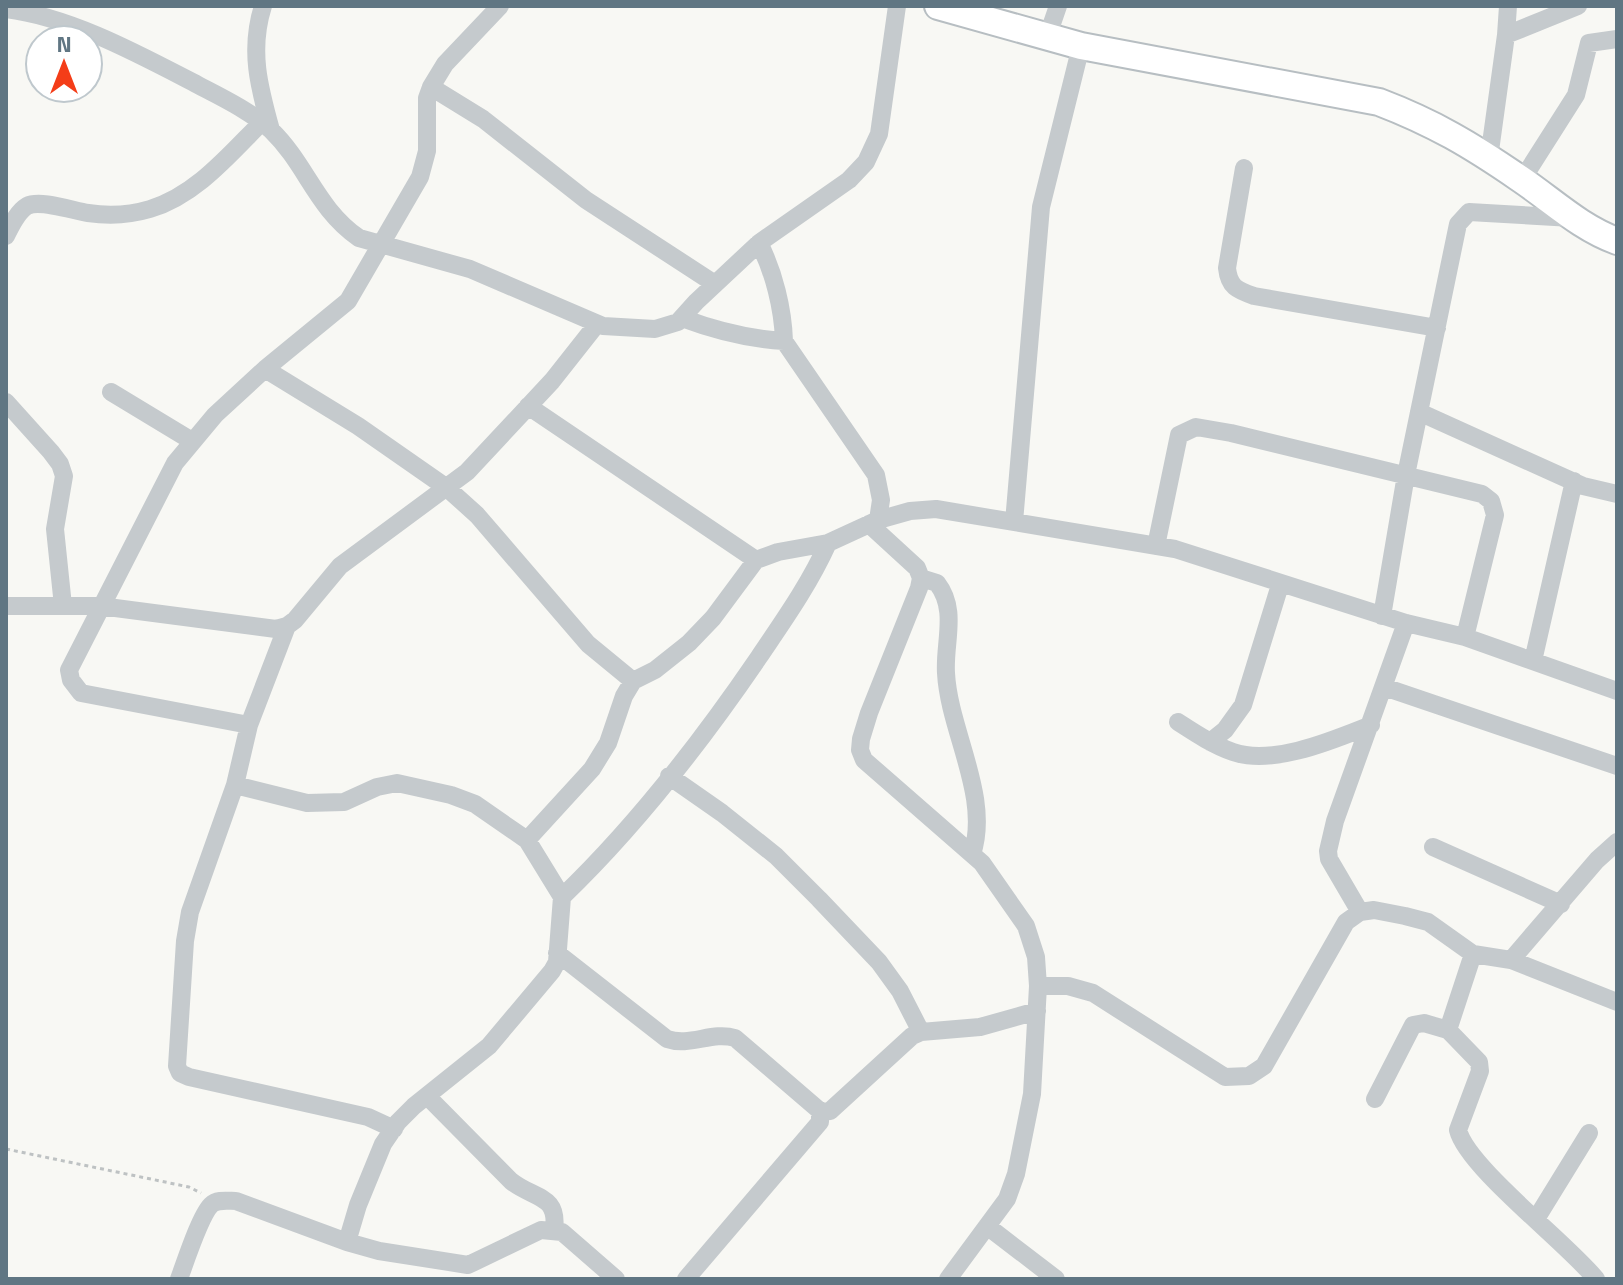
<svg xmlns="http://www.w3.org/2000/svg" width="1623" height="1285" font-family="'Titillium Web',sans-serif">
  <style>
    .lines { fill: none; stroke-linecap: round; stroke-linejoin: round }
    .secondary-casing { stroke: #b7bec2; stroke-width: 30 }
    .path { stroke: #bec2c3; stroke-width: 3; stroke-dasharray: 4 4; stroke-linecap: butt }
    .street { stroke: #c5cacd; stroke-width: 18 }
    .secondary { stroke: #fff; stroke-width: 26 }
  </style>
  <rect width="100%" height="100%" fill="#f8f8f4"/>
  <g class="lines">
    <g class="secondary-casing">
      <path id="secondary" d="M 938,6 L 1081,46 L 1379,102 C 1434,123 1471,145 1519,178 C 1552,200 1579,227 1617,241"/>
    </g>
    <path class="path" d="M 6,1149 L 189,1187 L 201,1193"/>
    <path class="street" d="M 263,6 C 249,50 259,87 271,130
      M 6,9 C 71,17 140,55 198,85 C 223,98 250,111 271,130 C 307,165 316,208 359,238 L 470,269 L 603,326 L 655,329 L 678,322 L 696,302 L 759,243 L 849,180 L 866,162 L 879,134 L 897,6
      M 1506,35 L 1578,6
      M 1047,38 L 1058,6
      M 431,87 L 483,119 L 586,200 L 715,284
      M 1489,158 L 1506,35 L 1508,6
      M 1244,168 L 1227,268 C 1229,287 1237,290 1254,296 L 1437,328
      M 1522,180 L 1576,95 L 1589,43 L 1617,39
      M 6,236 C 11,226 17,212 27,206 C 40,199 74,211 88,213 C 109,216 130,215 150,209 C 195,196 229,155 261,123
      M 759,243 C 774,272 783,309 784,341
      M 682,318 C 714,330 750,339 784,341 L 876,475 L 881,500 L 878,520
      M 265,369 L 358,426 L 447,488 L 477,515 L 588,644 L 633,681
      M 111,392 L 192,441
      M 6,402 L 51,452 L 60,464 L 64,476 L 55,529 L 63,606
      M 528,406 L 756,560
      M 1419,412 L 1583,486 L 1617,494
      M 1014,522 L 1041,207 L 1081,46
      M 869,524 L 917,568 L 921,578 L 919,588 L 869,713 L 861,739 L 860,750 L 864,760 L 982,863 L 1026,926 L 1036,957 L 1038,986 L 1068,986 L 1093,993 L 1225,1077 L 1249,1076 L 1264,1066 L 1346,922 L 1360,912 L 1374,910 L 1405,916 L 1428,922 L 1473,954 L 1511,960 L 1597,860 L 1617,842
      M 1156,546 L 1179,435 L 1196,427 L 1231,433 L 1482,494 L 1491,501 L 1495,515 L 1465,637
      M 921,578 L 937,583 C 958,610 944,642 946,673 C 949,731 991,797 972,854
      M 6,606 L 100,606 L 276,629 L 287,626 L 295,620 L 340,566 L 467,472 L 552,381 L 597,324
      M 1382,616 L 1406,475 L 1458,224 L 1469,212 L 1572,218
      M 1533,661 L 1574,481
      M 1384,687 L 1617,766
      M 1178,722 C 1195,733 1213,745 1233,752 C 1273,766 1333,740 1371,725
      M 249,725 L 81,693 L 71,680 L 69,670 L 175,463 L 215,415 L 265,369 L 348,301 L 420,177 L 427,151 L 427,98 L 431,87 L 445,64 L 500,6
      M 1210,742 L 1225,730 L 1243,705 L 1280,585
      M 669,776 L 722,813 L 776,856 L 819,899 L 879,962 L 900,991 L 921,1032
      M 235,785 L 249,725 L 287,626
      M 527,840 L 592,769 L 608,743 L 624,696 L 633,681 L 655,670 L 689,643 L 713,618 L 756,560 L 778,552 L 828,543 L 878,520 L 910,511 L 936,509 L 1175,549 L 1406,623 L 1465,637 L 1617,691
      M 1433,847 L 1561,904
      M 562,897 C 636,826 701,742 759,657 C 784,620 809,585 828,543
      M 1360,912 L 1329,859 L 1328,851 L 1335,821 L 1406,623
      M 557,953 L 667,1039 C 690,1047 712,1031 735,1038 L 820,1111 L 820,1122 L 686,1279
      M 1473,954 L 1448,1030 L 1479,1062 L 1480,1071 L 1458,1130 C 1467,1167 1567,1243 1596,1279
      M 1511,960 L 1617,1002
      M 427,1096 L 511,1181 C 533,1199 559,1194 554,1230
      M 1375,1099 L 1413,1025 L 1424,1023 L 1448,1030
      M 820,1112 L 830,1111 L 912,1036 L 921,1032 L 980,1027 L 1037,1011
      M 1536,1219 L 1589,1133
      M 987,1226 L 1056,1279
      M 347,1242 L 379,1251 L 468,1265 L 541,1230 L 562,1232 L 616,1279
      M 179,1279 C 185,1263 200,1216 211,1205 C 217,1199 228,1201 236,1201 L 347,1242 L 358,1205 L 383,1144 L 398,1122 L 414,1106 L 489,1046 L 552,971 L 557,962 L 562,897 L 527,840 L 475,804 L 451,795 L 397,783 L 377,787 L 344,802 L 307,803 L 235,785 L 190,912 L 185,941 L 177,1066 L 180,1073 L 189,1077 L 368,1117 L 394,1129
      M 948,1279 L 1007,1199 L 1016,1174 L 1032,1094 L 1038,986"/>
    <use href="#secondary" class="secondary"/>
  </g>
  <rect width="1623" height="1285" fill="none" stroke="#607683" stroke-width="16"/>
  <g transform="translate(64 64)"><circle r="38" fill="#ffffff" stroke="#bfc8cd" stroke-width="2"/>
  <path d="M0-6L14 30L0 20L-14 30Z" fill="#f43d18"/>
  <text y="-12" font-size="22" font-weight="bold" text-anchor="middle" fill="#607683">N</text>
  </g>
</svg>
